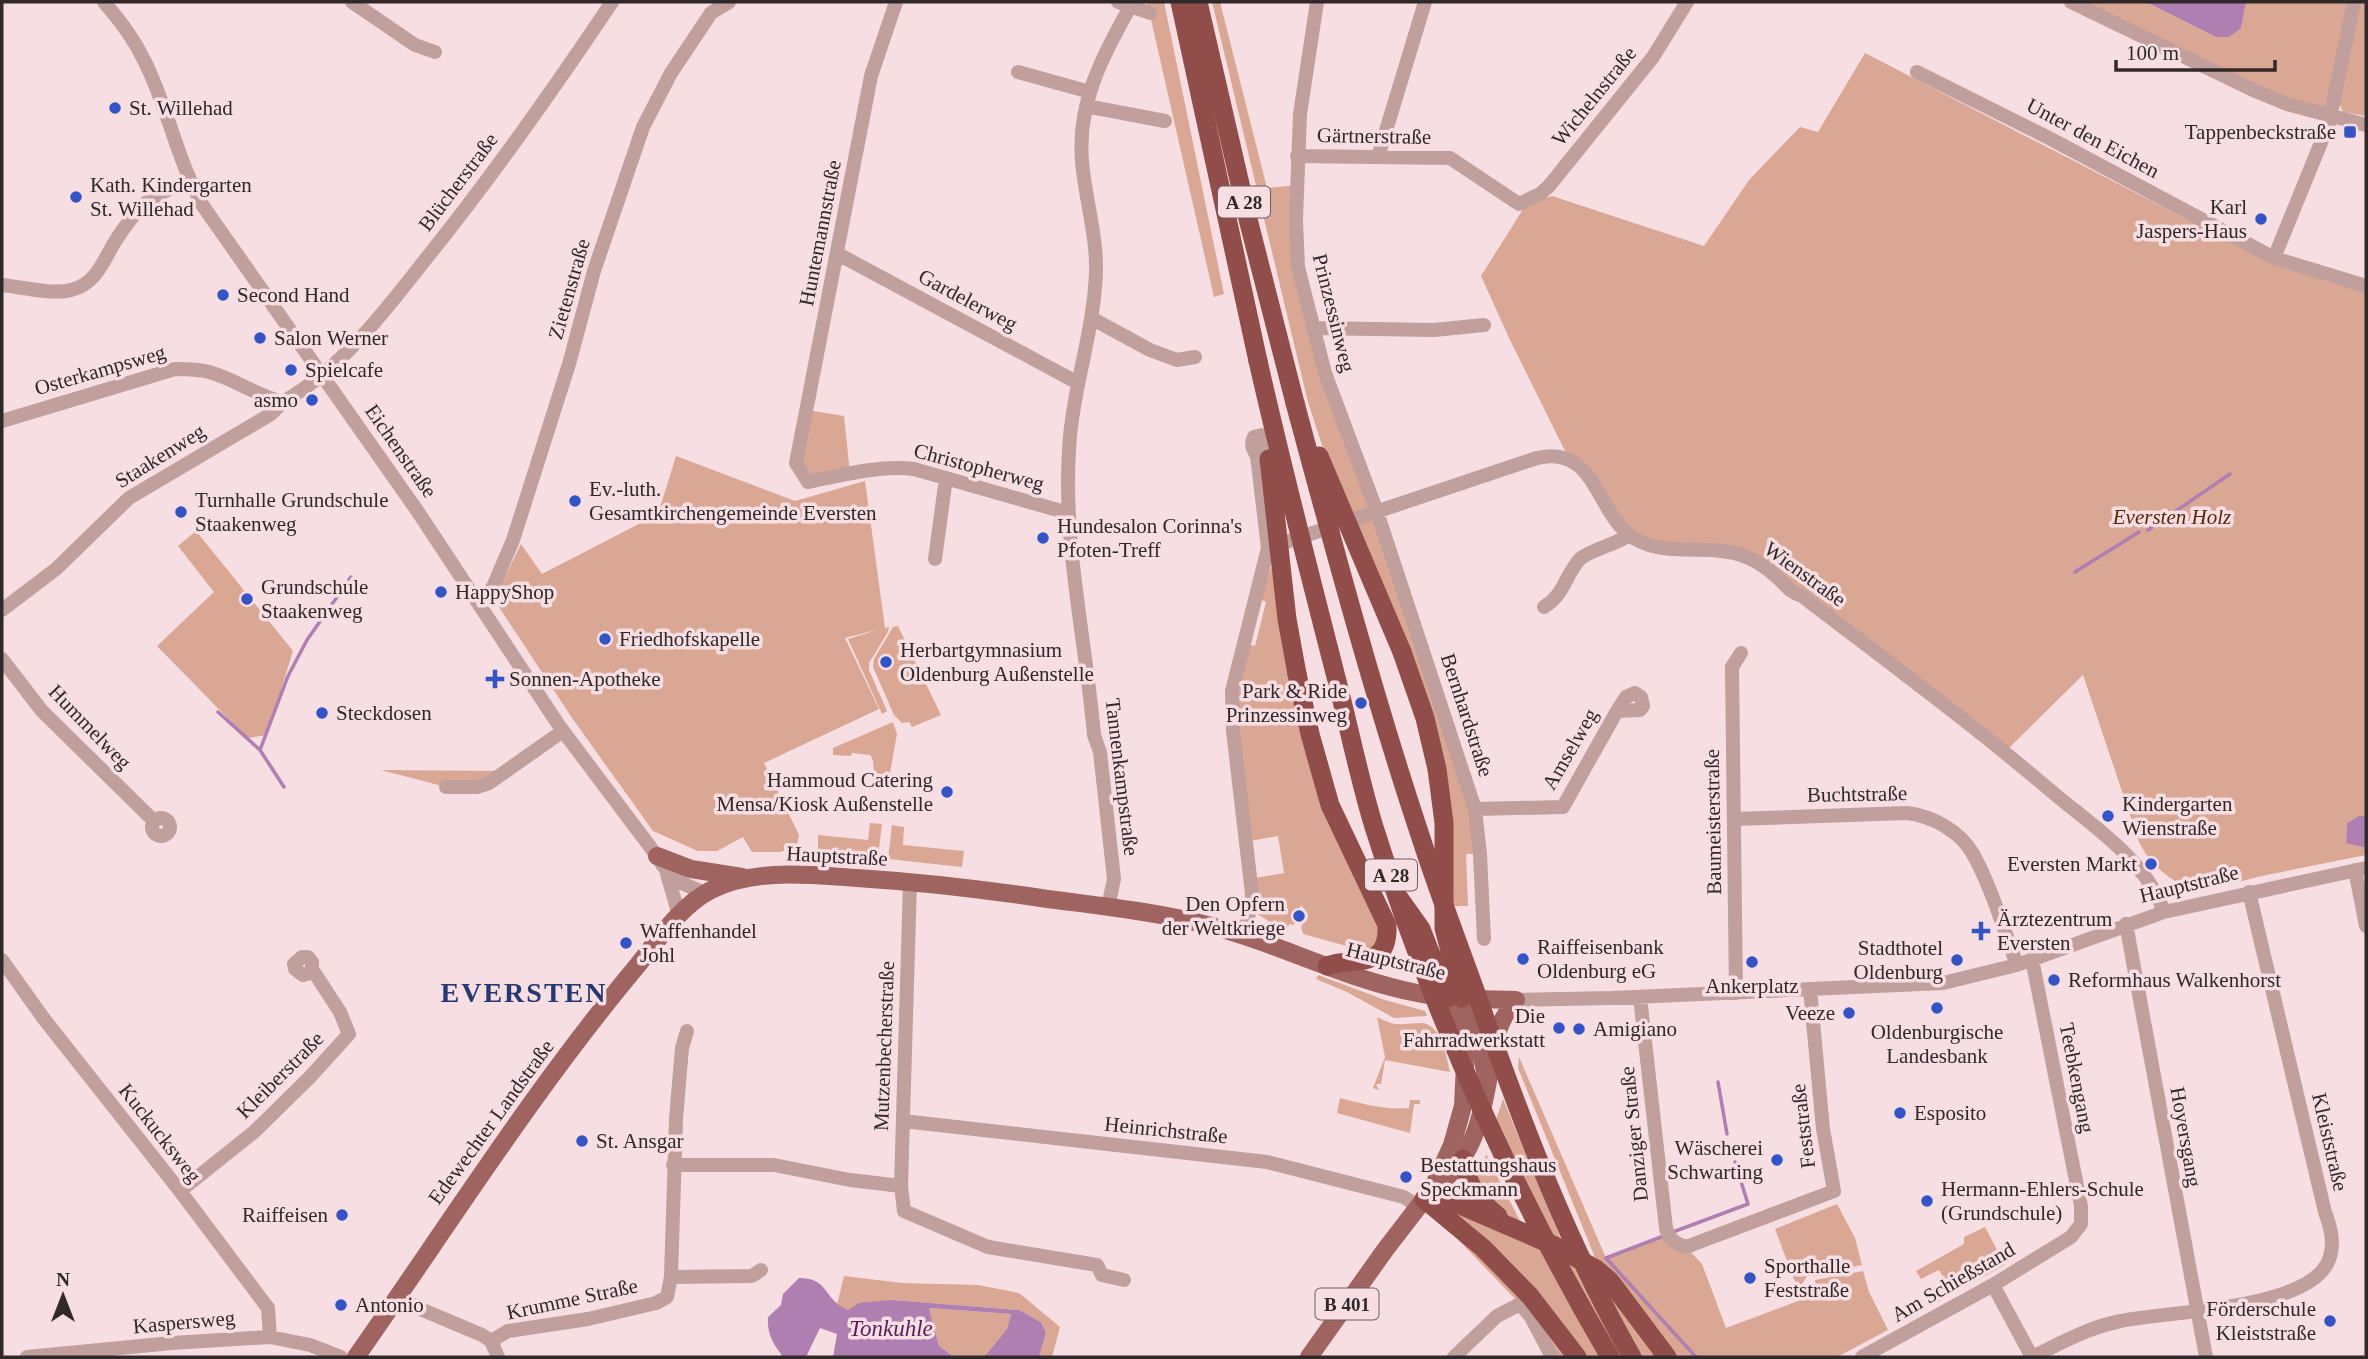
<svg xmlns="http://www.w3.org/2000/svg" width="2368" height="1359" font-family="Georgia,serif">
  <style>
    .green { fill: #d9a794 }
    .water { fill: #af7fb1 }
    .lines { fill: none; stroke-linecap: round; stroke-linejoin: round }
    .stream { stroke: #af7fb1; stroke-width: 3.5 }
    .minor { stroke: #c19f9c; stroke-width: 14 }
    .major { stroke: #9f6360; stroke-width: 18 }
    .highway { stroke: #914d4a; stroke-width: 19 }
    .highway-bridge { stroke: #914d4a; stroke-width: 19 }
    .poi-dot { fill: #3453c4; stroke: #f6dee3; stroke-width: 2.5 }
    .labels { text-anchor: middle; dominant-baseline: central; stroke-width: 7; stroke-linejoin: round; paint-order: stroke }
    .shield { fill: #f6dee3; stroke: #6c5f62; stroke-width: 2 }
    .shield-label { font-size: 19px; font-weight: bold; fill: #31282a }
    .street-label { font-size: 21px; fill: #31282a; stroke: #f6dee3 }
    .poi-label { font-size: 21px; fill: #31282a; stroke: #f6dee3; text-anchor: start }
    .park-label { font-size: 21px; font-style: italic; fill: #5f2204; stroke: #f6dee3 }
    .water-label { font-size: 23px; font-style: italic; fill: #591d5d; stroke: #f6dee3 }
    .district-label { font-size: 28px; font-weight: bold; letter-spacing: 2px; fill: #253870; stroke: #f6dee3 }
  </style>
  <rect width="100%" height="100%" fill="#f6dee3"/>
  <path class="green" d="M 1147,2 L 1164,2 L 1224,294 L 1214,297 Z
    M 1212,2 L 1220,2 L 1267,188 L 1296,185 L 1307,307 L 1458,754 L 1480,854 L 1466,854 L 1468,906 L 1447,906 L 1437,769 L 1341,504 L 1308,402 Z
    M 2071,2 L 2146,2 L 2216,37 L 2241,28 L 2246,2 L 2366,2 L 2366,116 L 2343,112 L 2340,105 L 2332,116 L 2287,104 Z
    M 1865,53 L 2275,265 L 2366,293 L 2366,816 L 2359,816 L 2347,823 L 2346,842 L 2366,848 L 2366,855 C 2334,861 2303,868 2271,874 C 2243,880 2208,893 2180,883 C 2163,876 2147,858 2139,842 L 2083,675 L 2005,752 L 1754,561 L 1644,544 L 1564,449 L 1509,338 L 1481,276 L 1527,203 L 1552,196 L 1704,246 L 1749,180 L 1800,127 L 1818,132 Z
    M 807,410 L 844,416 L 850,473 L 808,482 L 799,448 Z
    M 676,456 L 795,501 L 865,481 L 885,628 L 889,627 L 888,632 L 869,663 L 869,670 L 887,711 L 882,714 L 848,639 L 880,629 L 845,638 L 879,709 L 764,763 L 799,835 L 797,845 L 780,852 L 752,852 L 743,837 L 717,851 L 698,851 L 653,831 L 572,718 L 495,601 L 495,597 L 521,544 L 542,574 L 658,514 Z
    M 196,531 L 293,651 L 267,735 L 247,738 L 157,646 L 214,592 L 178,546 Z
    M 1272,567 L 1284,655 L 1382,930 L 1372,953 L 1303,934 L 1301,926 L 1307,920 L 1308,914 L 1301,905 L 1294,925 L 1289,924 L 1288,928 L 1273,924 L 1256,913 L 1255,878 L 1284,873 L 1278,836 L 1250,841 L 1234,713 L 1247,644 L 1255,646 L 1266,602 L 1260,599 L 1267,576 Z
    M 898,626 L 941,715 L 912,727 L 909,722 L 902,723 L 894,715 L 873,667 L 874,659 L 893,627 Z
    M 893,722 L 897,734 L 889,778 L 886,783 L 878,783 C 870,775 877,763 870,755 L 852,753 L 851,756 L 833,755 L 833,748 Z
    M 381,770 L 497,771 L 489,783 L 446,787 Z
    M 870,823 L 882,824 L 878,857 L 833,852 L 818,855 L 818,835 L 868,840 Z
    M 892,825 L 904,827 L 903,845 L 964,851 L 962,867 L 888,859 Z
    M 1318,975 L 1385,1000 L 1425,1011 L 1427,1016 L 1394,1018 L 1347,992 L 1316,979 Z
    M 1377,1017 C 1396,1027 1400,1024 1420,1023 C 1442,1023 1446,1056 1450,1072 L 1385,1060 L 1381,1084 L 1376,1084 L 1379,1090 L 1373,1088 L 1385,1057 Z
    M 1519,1057 L 1606,1258 L 1667,1236 L 1686,1247 L 1702,1264 L 1726,1328 L 1817,1294 L 1815,1280 L 1863,1271 L 1869,1292 L 1888,1330 L 1837,1357 L 1552,1357 L 1520,1304 L 1445,1226 L 1442,1226 C 1460,1203 1479,1183 1486,1154 L 1520,1221 L 1553,1237 L 1496,1120 L 1503,1099 L 1561,1239 L 1596,1260 L 1518,1068 Z
    M 1340,1098 C 1363,1104 1385,1110 1409,1108 L 1410,1100 L 1420,1100 L 1420,1104 L 1414,1104 L 1410,1133 L 1337,1113 Z
    M 1837,1204 L 1855,1238 L 1862,1265 L 1828,1272 L 1814,1277 L 1809,1273 L 1798,1290 L 1775,1229 Z
    M 1985,1227 L 2005,1265 L 1932,1305 L 1930,1303 L 1950,1291 L 1939,1270 L 1921,1279 L 1916,1271 L 1964,1244 L 1964,1237 Z
    M 844,1276 L 902,1283 L 978,1285 L 1019,1293 L 1060,1327 L 1052,1357 L 1039,1357 L 1046,1333 L 1041,1322 L 1019,1310 L 893,1300 L 848,1310 L 837,1305 Z
    M 929,1308 L 1011,1314 L 1007,1329 L 984,1357 L 954,1357 L 939,1346 Z"/>
  <path class="water" d="M 2146,2 L 2246,2 L 2241,28 L 2229,37 L 2216,37 Z
    M 2359,816 L 2366,816 L 2366,848 L 2346,843 L 2347,823 Z
    M 799,1278 C 830,1278 822,1299 848,1310 L 859,1303 L 893,1300 L 1019,1310 L 1041,1322 L 1046,1333 L 1039,1357 L 984,1357 L 1007,1329 L 1011,1314 L 929,1308 L 939,1346 L 954,1357 L 833,1357 L 837,1334 L 820,1328 L 806,1357 L 783,1357 C 773,1343 767,1335 768,1317 L 781,1305 L 783,1294 Z"/>
  <g class="lines">
    <path class="stream" d="M 2148,530 L 2230,474
      M 2075,572 L 2139,532
      M 218,712 L 260,750 L 284,787
      M 260,750 L 288,676 L 307,640 L 351,577
      M 1718,1082 L 1727,1134
      M 1673,1232 L 1748,1204 L 1735,1162
      M 1661,1237 L 1606,1258 L 1696,1357"/>
    <path class="minor" d="M 104,2 C 119,19 134,39 144,60 C 168,107 176,158 203,206 L 416,509 L 560,727 L 657,856 C 670,880 680,883 705,893
      M 352,2 L 415,45 L 435,52
      M 896,2 L 871,76 L 796,463 L 808,482 C 842,475 879,465 914,469 L 1068,513
      M 1118,2 L 1150,13
      M 1317,2 L 1300,114 L 1296,220 L 1298,267 L 1325,373 L 1377,512 L 1475,809 L 1480,854 L 1484,939
      M 2071,2 L 2253,90 L 2287,104 L 2366,125
      M 1018,72 L 1090,92
      M 1917,72 L 2049,138 L 2274,258 L 2366,286
      M 1086,106 L 1165,121
      M 1297,156 L 1450,158 L 1519,204 L 1540,194 L 1549,186 L 1653,57 L 1687,2
      M 1378,157 L 1425,2
      M 838,254 L 1078,383
      M 2274,258 L 2329,123 L 2354,2
      M 2,285 C 21,287 53,295 71,290 C 95,284 102,264 113,245 C 120,233 129,221 138,210 C 151,196 172,188 189,181
      M 1091,318 L 1150,350 L 1177,360 L 1195,357
      M 1313,328 L 1434,330 L 1484,325
      M 2,421 L 175,369 C 187,369 198,369 209,372 C 235,379 257,396 283,402 C 342,368 384,312 425,260 C 492,177 553,90 612,2
      M 1268,548 L 1537,458 C 1593,445 1595,505 1627,533 C 1658,560 1705,543 1741,555 C 1754,559 1767,568 1777,577 C 1785,584 1790,593 1802,596 C 1888,662 1975,726 2057,796 C 2096,828 2147,862 2164,912
      M 935,559 L 946,478
      M 479,605 L 493,587 L 513,540 L 569,364 L 594,271 L 643,127 L 671,73 L 711,13 L 729,2
      M 1544,607 C 1565,594 1565,575 1580,559 C 1590,550 1615,545 1629,535
      M 2,610 L 56,569 L 129,498 L 271,414 L 283,402
      M 2,659 L 42,711 L 154,821
      M 446,787 L 477,787 L 489,783 L 563,731
      M 1475,809 L 1563,807 L 1617,711 L 1626,697 L 1635,693 L 1641,697 L 1643,706 L 1640,710 L 1617,711
      M152 827a9 9 0 1 1 18 0a9 9 0 1 1-18 0Z
      M 1734,819 L 1907,813 C 1932,816 1960,831 1973,854 C 1991,886 2004,930 2017,965
      M 2355,870 L 2366,926
      M 667,874 L 679,915
      M 910,882 L 901,1186 L 904,1211 L 988,1247 L 1097,1265 L 1102,1275 L 1124,1280
      M 1108,907 L 1114,879 L 1100,752 L 1094,735 C 1086,641 1063,545 1069,450 C 1072,390 1094,332 1096,272 C 1097,235 1085,198 1082,161 C 1077,103 1103,55 1130,7
      M 2126,924 L 2206,1357
      M 1243,934 L 1251,907 L 1252,894 L 1233,731 L 1232,691 L 1268,548 L 1257,456 L 1267,442 L 1262,435 L 1254,437 C 1250,445 1253,449 1257,456
      M 2,960 L 44,1019 L 180,1191 L 268,1308 L 270,1337
      M 1736,993 L 1732,667 L 1741,653
      M 1640,997 L 1666,1228 C 1668,1239 1676,1244 1686,1247 L 1834,1191 L 1823,1129 L 1810,989
      M 1516,1000 L 1612,998 L 1943,983 L 2017,965 L 2164,912 L 2366,868
      M 903,1121 L 1267,1162 L 1404,1197 L 1419,1207
      M 673,1165 L 774,1165 L 850,1180 L 901,1186
      M 180,1191 L 254,1132 L 310,1077 L 349,1034 L 340,1012 L 312,969 L 312,962 L 308,957 L 302,957 L 294,964 L 295,969 L 303,975 L 309,973 L 312,969
      M 671,1277 L 752,1276 L 761,1270
      M 1993,1285 L 2032,1357
      M 398,1295 L 418,1308 L 482,1335 L 491,1341 L 498,1357
      M 491,1341 L 508,1331 L 588,1319 L 656,1303 L 667,1297 L 671,1277 L 676,1119 L 682,1048 L 687,1031
      M 27,1357 L 172,1343 L 270,1337 L 310,1345 L 341,1357
      M 1454,1357 L 1497,1316 L 1520,1304 L 1531,1317 L 1552,1357
      M 1862,1357 L 1993,1285 L 2071,1237 L 2081,1224 L 2081,1206 L 2032,959
      M 2032,1357 C 2061,1343 2089,1327 2121,1321 C 2168,1311 2302,1310 2327,1264 C 2336,1247 2331,1228 2325,1212 L 2249,892"/>
    <path class="major" d="M 657,856 L 691,869 L 742,877
      M 1462,998 L 1482,1057 L 1486,1076
      M 1432,1189 C 1479,1158 1483,1105 1493,1054 C 1495,1044 1497,1032 1501,1023 C 1505,1015 1511,1007 1516,1000
      M 356,1357 C 448,1226 534,1089 637,966 C 658,940 680,906 711,890 C 756,868 809,875 857,878 C 919,882 980,889 1041,898 C 1092,905 1144,910 1195,922 C 1271,939 1340,978 1417,993 C 1449,1000 1483,999 1516,1000
      M 1309,1357 L 1385,1250 L 1432,1189 L 1452,1145 L 1463,1106 L 1465,1065 L 1459,1031 L 1448,998"/>
    <path class="highway" d="M 1180,2 L 1258,361
      M 1198,2 L 1249,223 L 1295,403
      M 1402,652 L 1425,718 L 1437,769 L 1444,823 L 1444,928 L 1462,998
      M 1297,674 L 1310,734 L 1330,805 L 1387,925 C 1389,971 1355,956 1327,966
      M 1399,898 L 1421,929 L 1448,998
      M 1463,1159 C 1468,1185 1477,1200 1498,1216
      M 1424,1199 L 1436,1199 L 1460,1205 L 1555,1246 L 1596,1269 L 1610,1281 L 1667,1357
      M 1424,1199 L 1483,1248 L 1530,1296 L 1577,1357"/>
    <path class="highway-bridge" d="M 1258,361 C 1282,467 1309,572 1336,677 C 1349,727 1359,778 1374,827 C 1432,1013 1512,1189 1610,1357
      M 1295,403 C 1333,544 1372,690 1418,829 C 1437,888 1459,946 1480,1004 C 1523,1125 1568,1245 1632,1357
      M 1319,456 L 1402,652
      M 1269,459 L 1287,619 L 1297,674"/>
  </g>
  <g class="poi-dot">
    <circle cx="115" cy="108" r="7"/>
    <rect x="2343" y="125" width="14" height="14" rx="3.5"/>
    <circle cx="76" cy="197" r="7"/>
    <circle cx="2261" cy="219" r="7"/>
    <circle cx="223" cy="295" r="7"/>
    <circle cx="260" cy="338" r="7"/>
    <circle cx="291" cy="370" r="7"/>
    <circle cx="312" cy="400" r="7"/>
    <circle cx="575" cy="501" r="7"/>
    <circle cx="181" cy="512" r="7"/>
    <circle cx="1043" cy="538" r="7"/>
    <circle cx="441" cy="592" r="7"/>
    <circle cx="247" cy="599" r="7"/>
    <circle cx="605" cy="639" r="7"/>
    <circle cx="886" cy="662" r="7"/>
    <path d="M491.5 668.5h7v7h7v7h-7v7h-7v-7h-7v-7h7z"/>
    <circle cx="1361" cy="703" r="7"/>
    <circle cx="322" cy="713" r="7"/>
    <circle cx="947" cy="792" r="7"/>
    <circle cx="2108" cy="816" r="7"/>
    <circle cx="2151" cy="864" r="7"/>
    <circle cx="1299" cy="916" r="7"/>
    <path d="M1977.5 920.5h7v7h7v7h-7v7h-7v-7h-7v-7h7z"/>
    <circle cx="626" cy="943" r="7"/>
    <circle cx="1523" cy="959" r="7"/>
    <circle cx="1957" cy="960" r="7"/>
    <circle cx="1752" cy="962" r="7"/>
    <circle cx="2054" cy="980" r="7"/>
    <circle cx="1937" cy="1008" r="7"/>
    <circle cx="1849" cy="1013" r="7"/>
    <circle cx="1559" cy="1028" r="7"/>
    <circle cx="1579" cy="1029" r="7"/>
    <circle cx="1900" cy="1113" r="7"/>
    <circle cx="582" cy="1141" r="7"/>
    <circle cx="1777" cy="1160" r="7"/>
    <circle cx="1406" cy="1177" r="7"/>
    <circle cx="1927" cy="1201" r="7"/>
    <circle cx="342" cy="1215" r="7"/>
    <circle cx="1750" cy="1278" r="7"/>
    <circle cx="341" cy="1305" r="7"/>
    <circle cx="2330" cy="1321" r="7"/>
  </g>
  <g class="labels">
    <g class="shield">
      <rect x="1218" y="186.5" width="52" height="31" rx="5"/>
      <rect x="1365" y="859.5" width="52" height="31" rx="5"/>
      <rect x="1315.5" y="1288.5" width="63" height="31" rx="5"/>
    </g>
    <g class="shield-label">
      <text x="1244" y="202">A 28</text>
      <text x="1391" y="875">A 28</text>
      <text x="1347" y="1304">B 401</text>
    </g>
    <g class="street-label">
      <text transform="translate(1594 96) rotate(-51)">Wichelnstraße</text>
      <text transform="translate(1374 136) rotate(1)">Gärtnerstraße</text>
      <text transform="translate(2093 138) rotate(28)">Unter den Eichen</text>
      <text transform="translate(458 182) rotate(-53)">Blücherstraße</text>
      <text transform="translate(820 233) rotate(-79)">Huntemannstraße</text>
      <text transform="translate(569 289) rotate(-74)">Zietenstraße</text>
      <text transform="translate(968 300) rotate(28)">Gardelerweg</text>
      <text transform="translate(1334 313) rotate(76)">Prinzessinweg</text>
      <text transform="translate(100 370) rotate(-16)">Osterkampsweg</text>
      <text transform="translate(401 451) rotate(55)">Eichenstraße</text>
      <text transform="translate(160 456) rotate(-32)">Staakenweg</text>
      <text transform="translate(979 467) rotate(15)">Christopherweg</text>
      <text transform="translate(1805 574) rotate(36)">Wienstraße</text>
      <text transform="translate(1467 715) rotate(72)">Bernhardstraße</text>
      <text transform="translate(90 727) rotate(46)">Hummelweg</text>
      <text transform="translate(1570 749) rotate(-60)">Amselweg</text>
      <text transform="translate(1122 777) rotate(83)">Tannenkampstraße</text>
      <text transform="translate(1857 794) rotate(-1)">Buchtstraße</text>
      <text transform="translate(1713 822) rotate(-91)">Baumeisterstraße</text>
      <text transform="translate(837 856) rotate(3)">Hauptstraße</text>
      <text transform="translate(2189 884) rotate(-14)">Hauptstraße</text>
      <text transform="translate(1396 961) rotate(14)">Hauptstraße</text>
      <text transform="translate(884 1046) rotate(-88)">Mutzenbecherstraße</text>
      <text transform="translate(280 1075) rotate(-45)">Kleiberstraße</text>
      <text transform="translate(2077 1078) rotate(79)">Teebkengang</text>
      <text transform="translate(491 1122) rotate(-54)">Edewechter Landstraße</text>
      <text transform="translate(1803 1126) rotate(-97)">Feststraße</text>
      <text transform="translate(1166 1130) rotate(6)">Heinrichstraße</text>
      <text transform="translate(160 1133) rotate(52)">Kuckucksweg</text>
      <text transform="translate(1634 1134) rotate(-96)">Danziger Straße</text>
      <text transform="translate(2186 1137) rotate(80)">Hoyersgang</text>
      <text transform="translate(2330 1142) rotate(77)">Kleiststraße</text>
      <text transform="translate(1953 1282) rotate(-30)">Am Schießstand</text>
      <text transform="translate(572 1299) rotate(-12)">Krumme Straße</text>
      <text transform="translate(184 1322) rotate(-5)">Kaspersweg</text>
    </g>
    <g class="poi-label">
      <text x="129" y="108">St. Willehad</text>
      <text x="2336" y="132" text-anchor="end">Tappenbeckstraße</text>
      <text x="90" y="185">Kath. Kindergarten<tspan x="90" dy="24">St. Willehad</tspan></text>
      <text x="2247" y="207" text-anchor="end">Karl<tspan x="2247" dy="24">Jaspers-Haus</tspan></text>
      <text x="237" y="295">Second Hand</text>
      <text x="274" y="338">Salon Werner</text>
      <text x="305" y="370">Spielcafe</text>
      <text x="298" y="400" text-anchor="end">asmo</text>
      <text x="589" y="489">Ev.-luth.<tspan x="589" dy="24">Gesamtkirchengemeinde Eversten</tspan></text>
      <text x="195" y="500">Turnhalle Grundschule<tspan x="195" dy="24">Staakenweg</tspan></text>
      <text x="1057" y="526">Hundesalon Corinna's<tspan x="1057" dy="24">Pfoten-Treff</tspan></text>
      <text x="261" y="587">Grundschule<tspan x="261" dy="24">Staakenweg</tspan></text>
      <text x="455" y="592">HappyShop</text>
      <text x="619" y="639">Friedhofskapelle</text>
      <text x="900" y="650">Herbartgymnasium<tspan x="900" dy="24">Oldenburg Außenstelle</tspan></text>
      <text x="509" y="679">Sonnen-Apotheke</text>
      <text x="1347" y="691" text-anchor="end">Park &amp; Ride<tspan x="1347" dy="24">Prinzessinweg</tspan></text>
      <text x="336" y="713">Steckdosen</text>
      <text x="933" y="780" text-anchor="end">Hammoud Catering<tspan x="933" dy="24">Mensa/Kiosk Außenstelle</tspan></text>
      <text x="2122" y="804">Kindergarten<tspan x="2122" dy="24">Wienstraße</tspan></text>
      <text x="2137" y="864" text-anchor="end">Eversten Markt</text>
      <text x="1285" y="904" text-anchor="end">Den Opfern<tspan x="1285" dy="24">der Weltkriege</tspan></text>
      <text x="1997" y="919">Ärztezentrum<tspan x="1997" dy="24">Eversten</tspan></text>
      <text x="640" y="931">Waffenhandel<tspan x="640" dy="24">Johl</tspan></text>
      <text x="1537" y="947">Raiffeisenbank<tspan x="1537" dy="24">Oldenburg eG</tspan></text>
      <text x="1943" y="948" text-anchor="end">Stadthotel<tspan x="1943" dy="24">Oldenburg</tspan></text>
      <text x="2068" y="980">Reformhaus Walkenhorst</text>
      <text x="1752" y="986" text-anchor="middle">Ankerplatz</text>
      <text x="1835" y="1013" text-anchor="end">Veeze</text>
      <text x="1545" y="1016" text-anchor="end">Die<tspan x="1545" dy="24">Fahrradwerkstatt</tspan></text>
      <text x="1593" y="1029">Amigiano</text>
      <text x="1937" y="1032" text-anchor="middle">Oldenburgische<tspan x="1937" dy="24">Landesbank</tspan></text>
      <text x="1914" y="1113">Esposito</text>
      <text x="596" y="1141">St. Ansgar</text>
      <text x="1763" y="1148" text-anchor="end">Wäscherei<tspan x="1763" dy="24">Schwarting</tspan></text>
      <text x="1420" y="1165">Bestattungshaus<tspan x="1420" dy="24">Speckmann</tspan></text>
      <text x="1941" y="1189">Hermann-Ehlers-Schule<tspan x="1941" dy="24">(Grundschule)</tspan></text>
      <text x="328" y="1215" text-anchor="end">Raiffeisen</text>
      <text x="1764" y="1266">Sporthalle<tspan x="1764" dy="24">Feststraße</tspan></text>
      <text x="355" y="1305">Antonio</text>
      <text x="2316" y="1309" text-anchor="end">Förderschule<tspan x="2316" dy="24">Kleiststraße</tspan></text>
    </g>
    <g class="park-label">
      <text x="2172" y="517">Eversten Holz</text>
    </g>
    <g class="water-label">
      <text x="891" y="1328">Tonkuhle</text>
    </g>
    <g class="district-label">
      <text x="524" y="992">EVERSTEN</text>
    </g>
  </g>
  <rect width="2368" height="1359" fill="none" stroke="#31282a" stroke-width="7"/>
  <g transform="translate(63 1296)" stroke="#f6dee3" stroke-width="5" paint-order="stroke">
  <path d="M0-5L12 26L0 18L-12 26Z" fill="#31282a"/>
  <text y="-10" font-size="19" font-weight="bold" text-anchor="middle" fill="#31282a">N</text>
  </g>
  <path d="M2116 60v10h159v-10" fill="none" stroke="#31282a" stroke-width="3.5"/>
  <text x="2126" y="60" font-size="21" fill="#31282a" stroke="#f6dee3" stroke-width="5" paint-order="stroke">100 m</text>
</svg>
